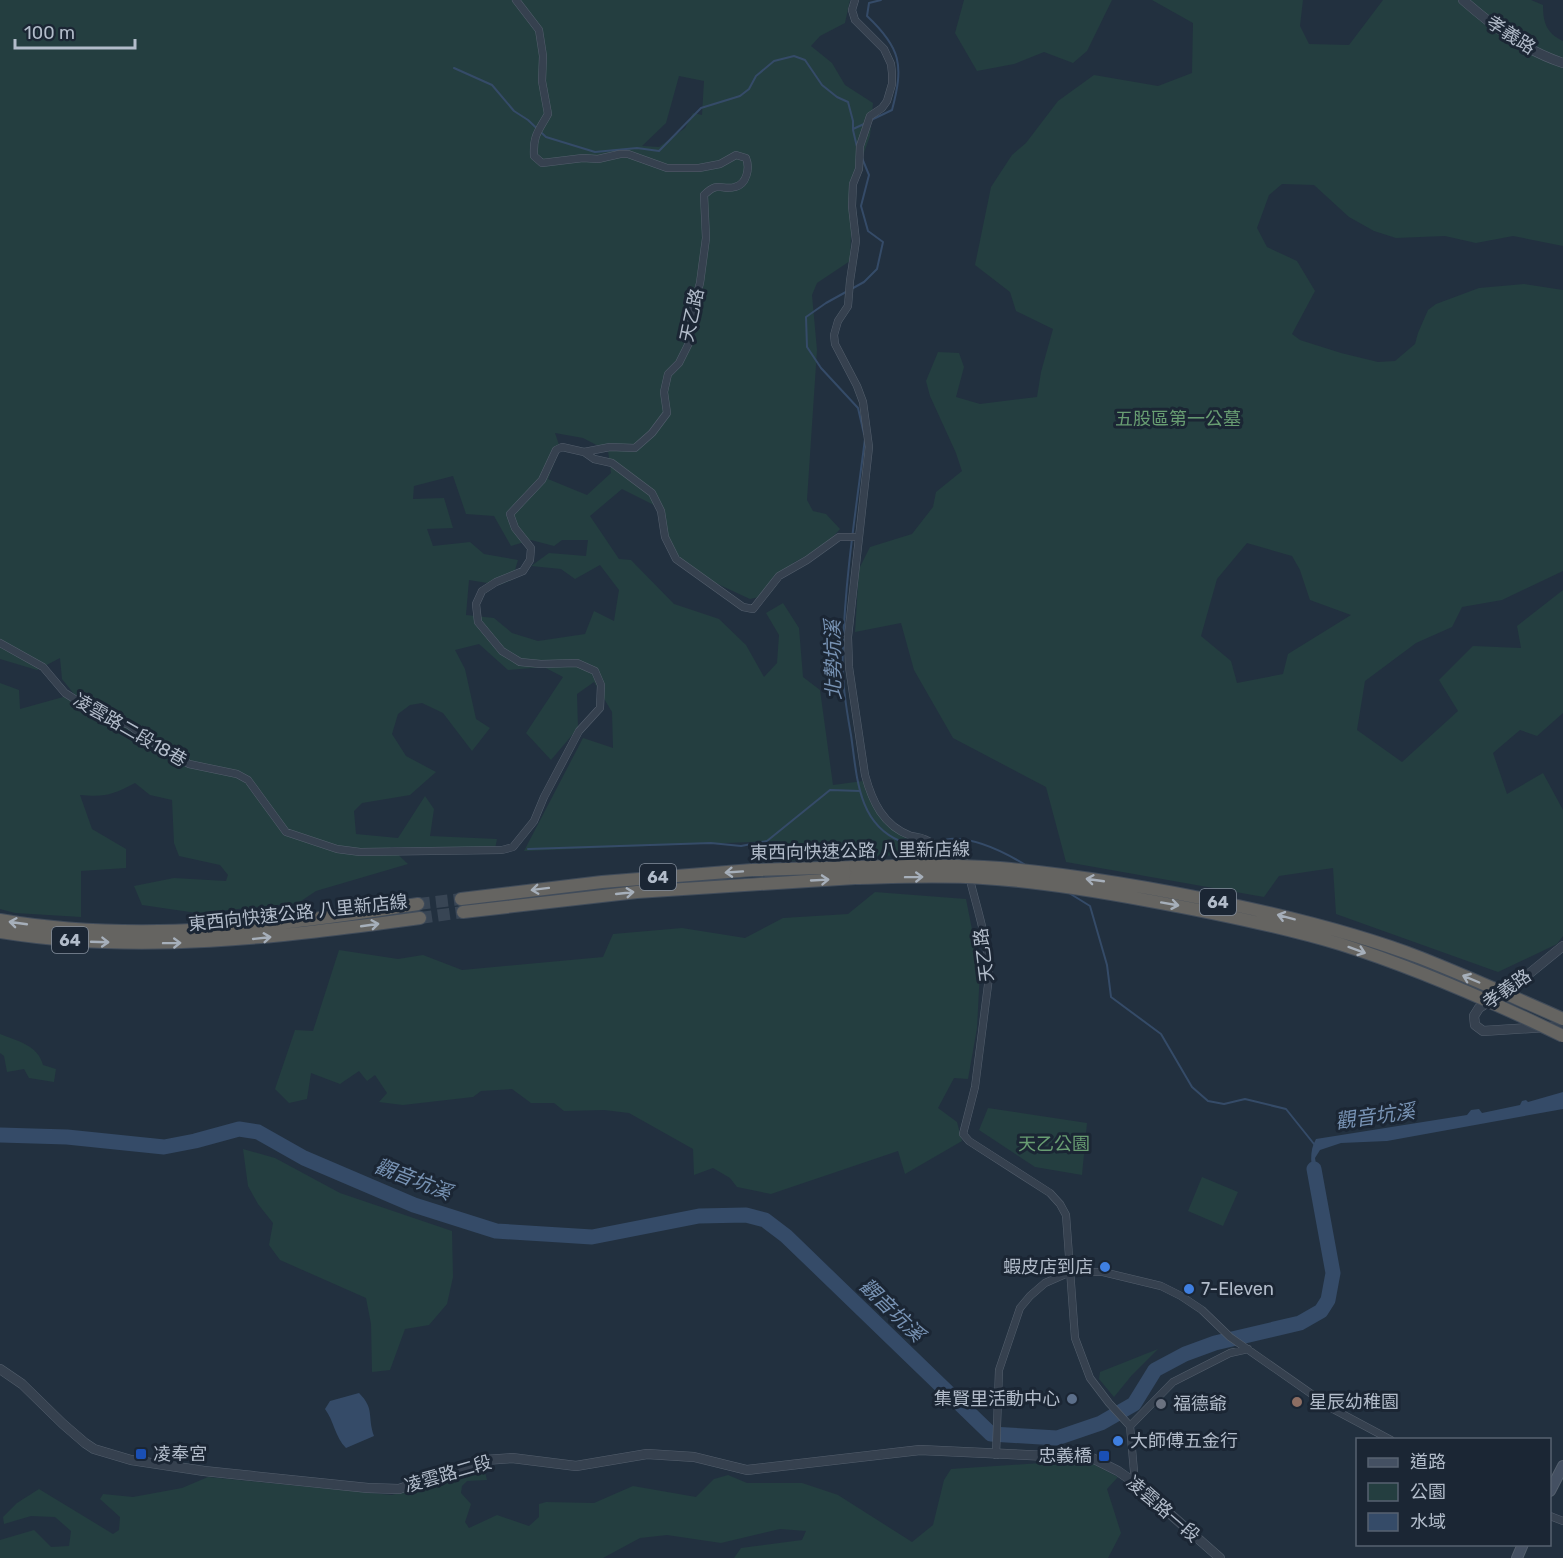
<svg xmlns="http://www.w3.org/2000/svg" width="1563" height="1558" font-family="Rubik,'Noto Sans TC',sans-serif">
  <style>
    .green { fill: #243e40; fill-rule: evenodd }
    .water { fill: #354b68 }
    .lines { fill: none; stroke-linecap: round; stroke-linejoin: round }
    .stream { stroke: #354b68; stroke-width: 2 }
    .river { stroke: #354b68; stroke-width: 15 }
    .trunk-tunnel { stroke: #384554; stroke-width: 12; stroke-dasharray: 12 6; stroke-linecap: butt }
    .minor-casing { stroke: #545f6d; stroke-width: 8 }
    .tertiary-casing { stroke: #545f6d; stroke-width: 10 }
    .secondary-casing { stroke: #545f6d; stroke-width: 12 }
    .trunk-casing { stroke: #414c5a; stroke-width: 14 }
    .minor { stroke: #36414f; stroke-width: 7 }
    .tertiary { stroke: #36414f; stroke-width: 9 }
    .secondary { stroke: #445062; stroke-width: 10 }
    .trunk { stroke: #656461; stroke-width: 12 }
    .trunk-bridge-casing { stroke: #414c5a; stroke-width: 14; stroke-linecap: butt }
    .trunk-bridge { stroke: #656461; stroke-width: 12 }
    .oneway { stroke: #a6afba }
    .shop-dot { fill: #3f7fe0; stroke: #1b2634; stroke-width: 2 }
    .service-dot { fill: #5c6f8a; stroke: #1b2634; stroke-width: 2 }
    .education-dot { fill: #8d6e63; stroke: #1b2634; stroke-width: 2 }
    .worship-dot { fill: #6b7280; stroke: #1b2634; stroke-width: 2 }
    .transit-dot { fill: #1a4fb4; stroke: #1b2634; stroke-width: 2 }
    .labels { text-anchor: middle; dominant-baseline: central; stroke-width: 6; stroke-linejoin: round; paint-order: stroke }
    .shield { fill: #1b2634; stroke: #858f9d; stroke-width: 1.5 }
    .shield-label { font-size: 16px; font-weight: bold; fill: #b2bcca }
    .street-label { font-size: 18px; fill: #b2bcca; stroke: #1b2634 }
    .park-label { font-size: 18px; fill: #689d72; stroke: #1b2634 }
    .poi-label { font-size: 18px; fill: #b2bcca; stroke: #1b2634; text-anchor: start }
    .water-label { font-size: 20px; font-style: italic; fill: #7893b4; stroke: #1b2634 }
  </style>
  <rect width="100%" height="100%" fill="#22303f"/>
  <path class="green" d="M 0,0 L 850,0 L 845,23 L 820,36 L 811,46 L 832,63 L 845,85 L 873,103 L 870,136 L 853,183 L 850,261 L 817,283 L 812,295 L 817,350 L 807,500 L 813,511 L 826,514 L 840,529 L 826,545 L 793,563 L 769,595 L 750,599 L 696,574 L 672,549 L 660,508 L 622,489 L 590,516 L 619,559 L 631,560 L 674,604 L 719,619 L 746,645 L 764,677 L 777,663 L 779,635 L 766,613 L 783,603 L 799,628 L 803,677 L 820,690 L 833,785 L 863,781 L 886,823 L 940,844 L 939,853 L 784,861 L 778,841 L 524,851 L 583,738 L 613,748 L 612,712 L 594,682 L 577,694 L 578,728 L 551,760 L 526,733 L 563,677 L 544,667 L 508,670 L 479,644 L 455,650 L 465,669 L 476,719 L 490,728 L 472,751 L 443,713 L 422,703 L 410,705 L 398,714 L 392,734 L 406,756 L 436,772 L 410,795 L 362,803 L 354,811 L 356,834 L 398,838 L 425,796 L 434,809 L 430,836 L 497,839 L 495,849 L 390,847 L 408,864 L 316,891 L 298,903 L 197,913 L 142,905 L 134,886 L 174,878 L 226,881 L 228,875 L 220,865 L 179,856 L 174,843 L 172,800 L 150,795 L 135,783 C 112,795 106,797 80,795 L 92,829 L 126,849 L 126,868 L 81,871 L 81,917 L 15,913 L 0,909 L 0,683 L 19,690 L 20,709 L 74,694 L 62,679 L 60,658 L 37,670 L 0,659 ZM 679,76 L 704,81 L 702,115 L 693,113 L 685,128 L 659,147 L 642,146 L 666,123 ZM 555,433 L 583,438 L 608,451 L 611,473 L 587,495 L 548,479 L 560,448 ZM 453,476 L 466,514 L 494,516 L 511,546 L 531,540 L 554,546 L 562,540 L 588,540 L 586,556 L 549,553 L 531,566 L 561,569 L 575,579 L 600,565 L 619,590 L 614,621 L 594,611 L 585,634 L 538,641 L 512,633 L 494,618 L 466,615 L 469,580 L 500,585 L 512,580 L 518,560 L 484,554 L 470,542 L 433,546 L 427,529 L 453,528 L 444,498 L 413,499 L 414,486 Z
    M 964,0 L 1112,0 L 1087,51 L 1073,63 L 1044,52 L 1014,64 L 977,71 L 955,33 Z
    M 1152,0 L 1303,0 L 1300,26 L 1309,44 L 1349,45 L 1383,0 L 1531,0 L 1543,5 C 1543,22 1546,33 1563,41 L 1563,246 L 1513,236 L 1476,243 L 1445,236 L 1396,238 L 1374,231 L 1349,217 L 1314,185 L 1282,184 L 1269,195 L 1257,228 L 1267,247 L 1297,261 L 1315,291 L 1292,334 L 1300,340 L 1341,353 L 1378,362 L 1395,361 L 1415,344 L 1418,333 L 1428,310 L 1436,304 L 1479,288 L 1524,284 L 1563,290 L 1563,571 L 1502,600 L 1462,607 L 1452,627 L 1416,643 L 1365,681 L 1357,730 L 1402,762 L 1458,711 L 1439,680 L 1473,646 L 1521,648 L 1517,626 L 1563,590 L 1563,713 L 1537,736 L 1520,730 L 1493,753 L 1507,794 L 1543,773 L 1563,810 L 1563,936 L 1557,944 L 1498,972 L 1336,914 L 1333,868 L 1279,876 L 1264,897 L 1066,862 L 1046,787 L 953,738 L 914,670 L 901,623 L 855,632 L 859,569 L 870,547 L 912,534 L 933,507 L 936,492 L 962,471 L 956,453 L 930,396 L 926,381 L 938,352 L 959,353 L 964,367 L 956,397 L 980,404 L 1037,397 L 1041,372 L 1053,329 L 1016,311 L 1010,292 L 975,265 L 991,187 L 1012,155 L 1026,143 L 1058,101 L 1094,75 L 1158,86 L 1192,73 L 1193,23 ZM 1247,543 L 1292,556 L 1300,570 L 1310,600 L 1351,615 L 1288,654 L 1283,674 L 1237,683 L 1231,661 L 1201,636 L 1217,579 Z
    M 875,892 L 966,899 L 980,970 L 977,1028 L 968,1079 L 954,1078 L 938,1108 L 957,1122 L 962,1141 L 905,1174 L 898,1151 L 771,1194 L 737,1187 L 730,1178 L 713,1168 L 694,1175 L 693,1149 L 629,1113 L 604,1110 L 564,1111 L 554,1103 L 531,1103 L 512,1089 L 481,1091 L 473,1097 L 403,1105 L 379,1102 L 387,1093 L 375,1075 L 367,1081 L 359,1071 L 340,1084 L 311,1073 L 307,1099 L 289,1103 L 275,1089 L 295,1030 L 313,1031 L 339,950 L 398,959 L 423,955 L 462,970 L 603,957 L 613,934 L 682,928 L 745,938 L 783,918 L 848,914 Z
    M 0,1034 C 17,1041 38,1045 43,1065 L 56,1069 L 54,1082 L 29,1078 L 24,1069 L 7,1072 L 4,1056 L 0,1053 Z
    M 988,1108 L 1087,1123 L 1082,1175 L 1035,1167 L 979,1130 Z
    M 243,1149 L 275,1158 L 340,1193 L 452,1231 L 453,1277 L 447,1304 L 429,1325 L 405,1329 L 390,1370 L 372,1372 L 371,1324 L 366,1298 L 280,1260 L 269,1245 L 273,1223 L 258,1204 L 248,1186 Z
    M 1202,1177 L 1238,1192 L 1223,1226 L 1188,1211 Z
    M 1158,1349 L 1132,1375 L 1114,1397 L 1099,1379 L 1100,1372 Z
    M 1085,1460 L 1118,1477 L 1107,1489 L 1121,1533 L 1108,1558 L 734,1558 L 741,1548 L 802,1540 L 806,1531 L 780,1529 L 721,1543 L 667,1535 L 640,1538 L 603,1558 L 0,1558 L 0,1540 L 34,1530 L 51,1547 L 69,1546 L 71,1531 L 55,1517 L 31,1516 L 4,1524 L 3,1517 L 17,1503 L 39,1489 L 113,1534 L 119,1530 L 120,1517 L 100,1499 L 103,1494 L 133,1497 L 182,1488 L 208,1477 L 392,1495 L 484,1468 L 487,1480 L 467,1481 L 462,1486 L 461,1493 L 471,1504 L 465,1522 L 469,1528 L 497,1515 L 529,1526 L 539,1517 L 539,1504 L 546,1502 L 594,1503 L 633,1486 L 696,1497 L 714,1479 L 728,1475 L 747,1483 L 802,1483 L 838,1495 L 912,1542 L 933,1525 L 944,1480 L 951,1469 Z"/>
  <path class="water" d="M 1563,1092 L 1563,1109 L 1387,1141 L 1341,1143 L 1320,1150 L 1315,1158 L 1320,1187 L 1315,1191 C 1313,1174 1307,1154 1316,1139 L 1467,1115 L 1471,1110 L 1479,1109 L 1482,1113 L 1520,1105 L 1522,1101 L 1526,1100 L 1528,1102 Z
    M 359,1393 C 375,1409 367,1416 374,1436 L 346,1448 C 335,1437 334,1421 325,1409 L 330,1401 Z"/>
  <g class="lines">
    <path class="stream" d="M 454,68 L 492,85 L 514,111 L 528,120 L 546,137 L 595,152 L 637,148 L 659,151 L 701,108 L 740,96 L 749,89 L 756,76 L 774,61 L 794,56 L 805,60 L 822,85 L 837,97 L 848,102 L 853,121 L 853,130 L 857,147
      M 869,121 L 892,110 C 904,65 901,48 867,16 L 869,3 L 881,0
      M 853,129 L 864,124
      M 862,158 L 869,175 L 861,206 L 868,231 L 883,242 L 877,269 L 864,282 L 826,303 L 806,317 L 807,347 L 821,368 L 858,408 L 864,434
      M 865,439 C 856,509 845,578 843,649 C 841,677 846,707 851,735 C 857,775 857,823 900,841 C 910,845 920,847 931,844
      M 936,843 C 942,841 949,838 955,839 C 979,839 1004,852 1024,864
      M 528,849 L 711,843 L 741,846 L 767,841 L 830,790 L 860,791
      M 1069,893 L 1090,906 L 1107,965 L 1111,997 L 1161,1034 L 1192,1087 L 1208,1101 L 1224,1104 L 1245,1099 L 1286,1109 L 1314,1144"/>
    <path class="river" d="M 0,1135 L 67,1137 L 164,1147 L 195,1141 L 239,1129 L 258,1132 L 304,1158 L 414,1205 L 496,1231 L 592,1237 L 699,1216 L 746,1215 L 765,1220 L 786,1236 L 991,1434 L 1057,1438 L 1101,1423 L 1134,1404 L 1155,1370 L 1185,1354 L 1215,1343 L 1300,1323 L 1321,1311 L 1328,1300 L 1333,1273 L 1314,1169"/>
    <path class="trunk-tunnel" d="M 418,904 L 461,899
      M 420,918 L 463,912"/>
    <g class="minor-casing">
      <path id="minor" d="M 516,0 L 539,30 L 543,56 L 542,81 L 548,114 C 538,132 533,135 534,156 L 542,163 L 583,158 L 598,159 L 620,154 L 628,154 L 667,168 L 699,168 L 720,164 L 736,155 L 746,158 C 750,168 747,184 735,187 C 721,191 719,180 704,195 L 706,238 L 700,283 L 692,312 L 689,343 L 679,363 L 668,374 L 664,392 L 667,413 L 652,433 L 635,448 L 610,447 L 584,452 L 594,459 L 612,463 L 652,493 L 661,511 L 665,537 L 676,559 L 743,607 L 753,609 L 779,576 L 807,560 L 839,537 L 858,537
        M 855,0 L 852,10 L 855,20 L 884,49 L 891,64 L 892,73 L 892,84 L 887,101 L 882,108 L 870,116 L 860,146 L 859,169 L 853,184 L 852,206 L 856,241 L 850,281 L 848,306 L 838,321 L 834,335 L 835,344 L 857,386 L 863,402 L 869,447 L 848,637 L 849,667 L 865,775 C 872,801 883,826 911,836 C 915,837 920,837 924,839 C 938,845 952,855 965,862 L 966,865
        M 0,643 L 43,667 L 65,693 L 92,710 L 129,725 L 150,741 L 189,764 L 237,774 L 248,780 L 286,832 L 337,849 L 360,852 L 502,850 L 513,847 L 534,821 L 544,797 L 579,731 L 600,708 L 601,685 L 595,671 L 577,663 L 541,664 L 520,662 L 502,651 L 478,622 L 476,604 L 482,591 L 496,582 L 523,571 L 530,560 L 531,548 L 515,528 L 510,514 L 542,480 L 556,450 L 562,447 L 584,452
        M 969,876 C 977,909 989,943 989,977 L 975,1087 L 963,1134 L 969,1141 L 1050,1193 L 1060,1204 L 1066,1215 L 1075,1338 L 1090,1378 L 1109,1403 L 1130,1426
        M 1130,1426 L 1173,1382 L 1230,1353 L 1248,1349
        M 1130,1426 L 1135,1483
        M 996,1455 L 999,1370 L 1020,1308 L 1030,1296 L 1045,1283 L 1070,1272 L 1103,1272 L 1161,1286 L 1181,1296 L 1202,1310 L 1230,1337 L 1333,1409 L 1391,1440
        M 1550,1516 L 1563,1521"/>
    </g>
    <g class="tertiary-casing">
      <path id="tertiary" d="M 1463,0 C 1494,27 1524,50 1563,63
        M 1563,946 L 1519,982 L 1479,1008 L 1474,1016 L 1475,1025 L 1483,1031 L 1563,1026
        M 0,1369 L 22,1384 L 63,1424 L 85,1443 L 94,1449 L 131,1460 L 204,1471 L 368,1488 L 399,1489 L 485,1460 L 512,1458 L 576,1466 L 647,1454 L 694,1457 L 747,1470 L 920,1450 L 1092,1458 L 1118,1471 L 1135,1483 L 1220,1558"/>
    </g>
    <g class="secondary-casing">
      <path id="secondary" d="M 1550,1491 L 1563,1466
        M 1517,1558 L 1523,1544"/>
    </g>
    <g class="trunk-casing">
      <path id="trunk" d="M 461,899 L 602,882 L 752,870 L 855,867
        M 463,912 L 637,892 L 855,878
        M 0,920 C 139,944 280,926 418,904
        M 0,932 C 140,955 280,937 420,918"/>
    </g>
    <use href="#minor" class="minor"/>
    <use href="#tertiary" class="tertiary"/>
    <use href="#secondary" class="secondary"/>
    <use href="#trunk" class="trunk"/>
    <g class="trunk-bridge-casing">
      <path id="trunk-bridge" d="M 855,867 C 904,865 952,864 1000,868 C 1077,875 1154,888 1229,904 C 1294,918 1359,934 1421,958 C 1469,977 1516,998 1563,1019
        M 855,878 C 898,877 940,875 983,878 C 1037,881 1091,890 1145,900 C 1211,912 1276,925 1340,944 C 1416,968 1491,1001 1563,1036"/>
    </g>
    <use href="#trunk-bridge" class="trunk-bridge"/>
  </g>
  <defs><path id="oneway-shaft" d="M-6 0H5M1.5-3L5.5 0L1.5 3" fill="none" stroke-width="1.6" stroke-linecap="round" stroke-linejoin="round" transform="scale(1.5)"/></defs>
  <g class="oneway">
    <use href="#oneway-shaft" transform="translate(734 872) rotate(176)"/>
    <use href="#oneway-shaft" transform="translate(914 877) rotate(-1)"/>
    <use href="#oneway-shaft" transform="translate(820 880) rotate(-3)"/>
    <use href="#oneway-shaft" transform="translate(1095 880) rotate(-172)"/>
    <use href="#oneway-shaft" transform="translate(540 889) rotate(173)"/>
    <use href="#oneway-shaft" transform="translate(625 893) rotate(-6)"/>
    <use href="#oneway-shaft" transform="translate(1170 904) rotate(10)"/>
    <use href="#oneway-shaft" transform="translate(1286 917) rotate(-165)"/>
    <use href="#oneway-shaft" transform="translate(18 923) rotate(-172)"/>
    <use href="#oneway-shaft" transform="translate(370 925) rotate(-8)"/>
    <use href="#oneway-shaft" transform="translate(262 938) rotate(-6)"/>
    <use href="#oneway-shaft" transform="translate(100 942) rotate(2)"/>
    <use href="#oneway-shaft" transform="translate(172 943) rotate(-1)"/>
    <use href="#oneway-shaft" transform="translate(1357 950) rotate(20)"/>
    <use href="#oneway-shaft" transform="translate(1471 979) rotate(-157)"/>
  </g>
  <g class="shop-dot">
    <circle cx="1105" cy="1267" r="6"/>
    <circle cx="1189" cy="1289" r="6"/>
    <circle cx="1118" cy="1441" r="6"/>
  </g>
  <circle class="service-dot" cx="1072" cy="1399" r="6"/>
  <circle class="education-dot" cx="1297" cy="1402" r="6"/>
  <circle class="worship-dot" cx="1161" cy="1404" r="6"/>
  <g class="transit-dot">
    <rect x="135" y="1448" width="12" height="12" rx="3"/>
    <rect x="1098" y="1450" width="12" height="12" rx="3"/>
  </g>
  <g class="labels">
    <g class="shield">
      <rect x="640" y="864" width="36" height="26" rx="4.5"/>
      <rect x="1200" y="889" width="36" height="26" rx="4.5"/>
      <rect x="52" y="927" width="36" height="26" rx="4.5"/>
    </g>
    <g class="shield-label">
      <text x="658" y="877">64</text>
      <text x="1218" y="902">64</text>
      <text x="70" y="940">64</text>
    </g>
    <g class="street-label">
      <text transform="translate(1511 35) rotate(33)">孝義路</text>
      <text transform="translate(692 315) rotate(-78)">天乙路</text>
      <text transform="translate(130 730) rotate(30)">凌雲路二段18巷</text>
      <text transform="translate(860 851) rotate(-1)">東西向快速公路 八里新店線</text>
      <text transform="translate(298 913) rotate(-6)">東西向快速公路 八里新店線</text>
      <text transform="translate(984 955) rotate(-97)">天乙路</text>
      <text transform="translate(1507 989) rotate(-35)">孝義路</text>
      <text transform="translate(448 1474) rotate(-16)">凌雲路二段</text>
      <text transform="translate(1163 1509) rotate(41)">凌雲路一段</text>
    </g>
    <g class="park-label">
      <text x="1178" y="419">五股區第一公墓</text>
      <text x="1054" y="1144">天乙公園</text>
    </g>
    <g class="poi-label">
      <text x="1093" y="1267" text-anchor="end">蝦皮店到店</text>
      <text x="1201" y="1289">7-Eleven</text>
      <text x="1060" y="1399" text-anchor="end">集賢里活動中心</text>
      <text x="1309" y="1402">星辰幼稚園</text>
      <text x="1173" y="1404">福德爺</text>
      <text x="1130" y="1441">大師傅五金行</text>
      <text x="153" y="1454">凌奉宮</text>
      <text x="1092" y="1456" text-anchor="end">忠義橋</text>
    </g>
    <g class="water-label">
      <text transform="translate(833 660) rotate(-91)">北勢坑溪</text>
      <text transform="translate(1375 1116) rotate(-8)">觀音坑溪</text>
      <text transform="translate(413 1179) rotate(21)">觀音坑溪</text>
      <text transform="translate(892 1310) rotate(44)">觀音坑溪</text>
    </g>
  </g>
  <rect x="1356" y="1438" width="195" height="108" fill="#1b2634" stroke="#576270" stroke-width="1.5"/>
  <rect x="1368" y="1458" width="30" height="9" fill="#445062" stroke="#576270" stroke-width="1.5"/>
  <text x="1410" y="1468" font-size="18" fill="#b2bcca">道路</text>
  <rect x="1368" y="1483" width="30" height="18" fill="#243e40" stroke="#576270" stroke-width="1.5"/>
  <text x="1410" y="1498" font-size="18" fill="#b2bcca">公園</text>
  <rect x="1368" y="1513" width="30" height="18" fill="#354b68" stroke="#576270" stroke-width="1.5"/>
  <text x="1410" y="1528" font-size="18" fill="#b2bcca">水域</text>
  <path d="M15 39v9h120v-9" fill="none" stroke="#b2bcca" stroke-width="3"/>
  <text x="24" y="39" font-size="18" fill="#b2bcca" stroke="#1b2634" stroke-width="4.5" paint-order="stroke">100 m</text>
</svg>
